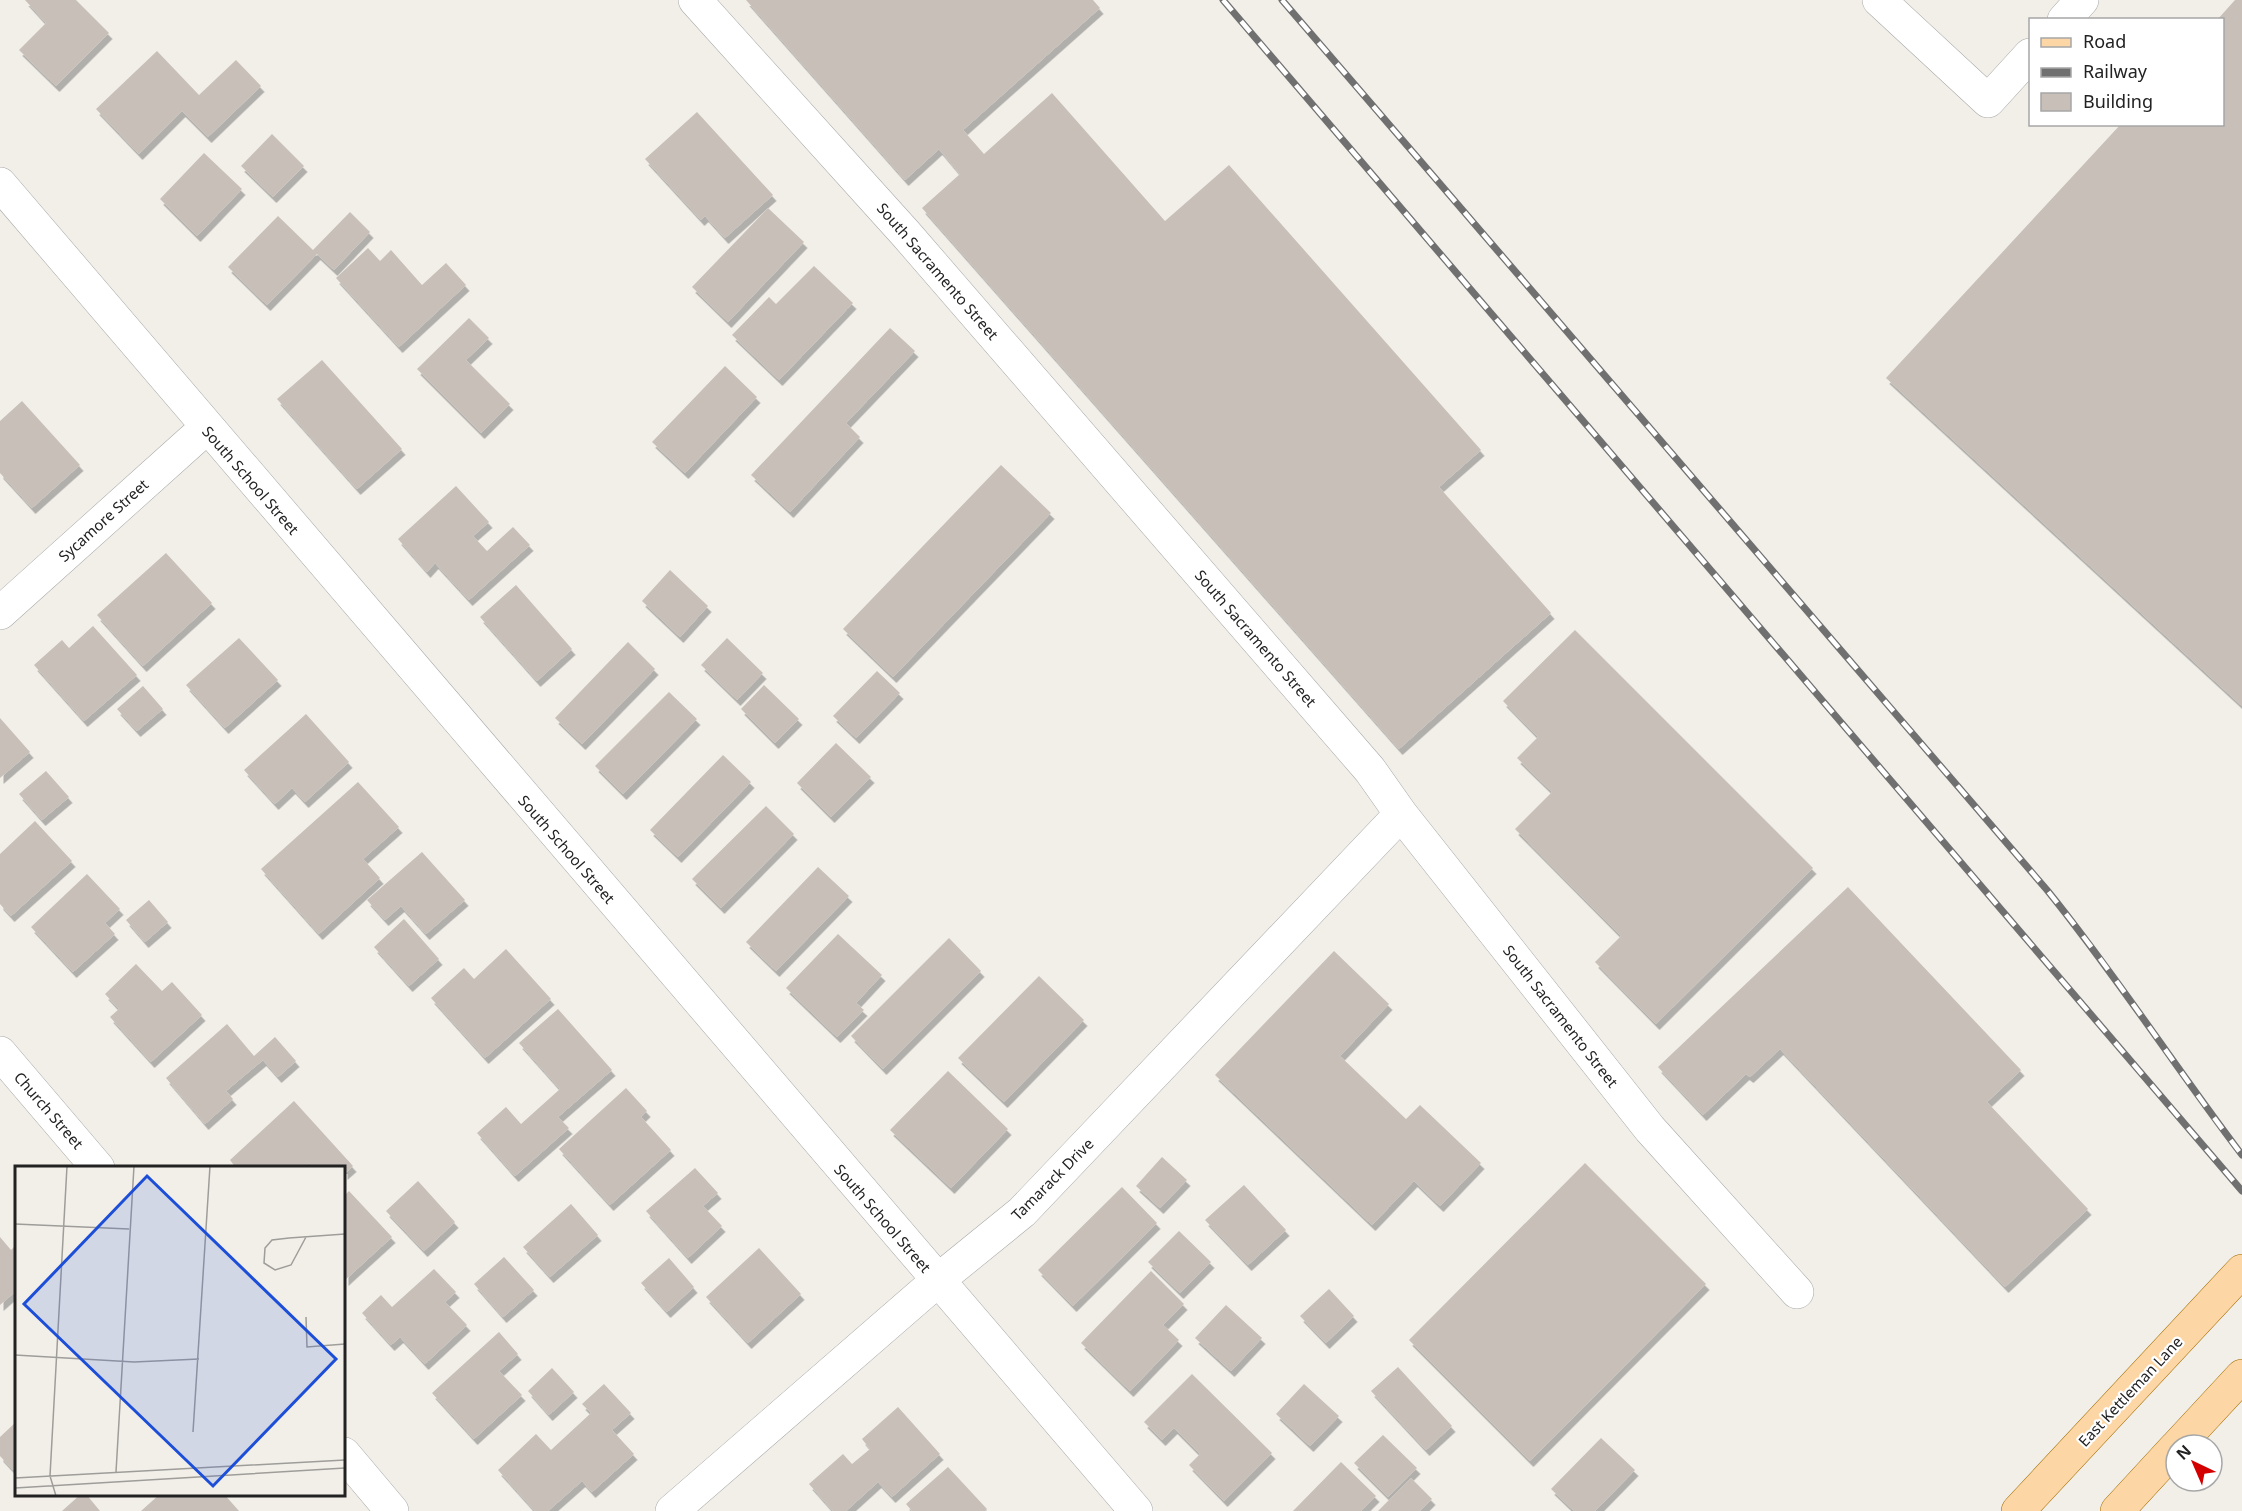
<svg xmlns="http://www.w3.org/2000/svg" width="2242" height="1511" font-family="'Noto Sans',sans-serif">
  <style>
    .building { fill: #c7bfb8; filter: url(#shadow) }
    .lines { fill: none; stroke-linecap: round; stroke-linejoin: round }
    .minor-casing { stroke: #a9a9a9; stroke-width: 34 }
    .major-casing { stroke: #a06b00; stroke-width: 34 }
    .minor { stroke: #fff; stroke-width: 33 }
    .major { stroke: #fcd6a4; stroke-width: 33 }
    .rail-casing { stroke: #707070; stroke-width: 7 }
    .rail { stroke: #fff; stroke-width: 4.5; stroke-dasharray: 14; stroke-linecap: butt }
    .labels { text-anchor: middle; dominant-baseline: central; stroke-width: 4.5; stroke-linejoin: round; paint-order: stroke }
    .street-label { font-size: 15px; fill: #222; stroke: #fff }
    .inset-road { fill: none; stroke: #9f9d99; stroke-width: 1.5 }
    .view { fill: #1d4ed8; fill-opacity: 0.15; stroke: #1d4ed8; stroke-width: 3 }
    .inset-edge { fill: none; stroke: #222; stroke-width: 3 }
  </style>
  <defs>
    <filter id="shadow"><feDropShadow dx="3.5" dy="6" stdDeviation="0" flood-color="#0004"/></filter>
  </defs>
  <rect width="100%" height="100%" fill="#f2efe9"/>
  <path class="building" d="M 25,0 L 76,0 L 109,33 L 56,86 L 19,50 L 46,23 Z
    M 746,0 L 1093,0 L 1100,8 L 963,130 L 984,154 L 1052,93 L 1165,221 L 1229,165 L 1481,450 L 1439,487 L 1551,613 L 1399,749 L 922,208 L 960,174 L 939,149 L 905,180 Z
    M 2235,0 L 2242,0 L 2242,706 L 1886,378 L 2121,124 L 2222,124 L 2222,20 L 2217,20 Z
    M 157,51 L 199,95 L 236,60 L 261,86 L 208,137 L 182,111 L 139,154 L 96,109 Z
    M 697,112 L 773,195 L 725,238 L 705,216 L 701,220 L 645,159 Z
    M 272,134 L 304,166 L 273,197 L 241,166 Z
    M 204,153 L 242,189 L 197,236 L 160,199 Z
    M 768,208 L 804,242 L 728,322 L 692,287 Z
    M 350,212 L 370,232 L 334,270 L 317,254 L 267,305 L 228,267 L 278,216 L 313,250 Z
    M 368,248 L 380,261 L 391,250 L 422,285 L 446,263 L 466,285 L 399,347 L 336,278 Z
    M 814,266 L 853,303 L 779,380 L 732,335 L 769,297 L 776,304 Z
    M 469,318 L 489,338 L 466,360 L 510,404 L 481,433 L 417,369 Z
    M 890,328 L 915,351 L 846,423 L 860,437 L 790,512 L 751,475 Z
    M 322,360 L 402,449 L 357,489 L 277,399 Z
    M 725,366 L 757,397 L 685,473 L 652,442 Z
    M 22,401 L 80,465 L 32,508 L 0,473 L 0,421 Z
    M 1001,465 L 1051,513 L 893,677 L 843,629 Z
    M 456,486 L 489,522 L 473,536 L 487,551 L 513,527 L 530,545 L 469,600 L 435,563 L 427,572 L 398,539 Z
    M 166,553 L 212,603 L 143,666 L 97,615 Z
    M 670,570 L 708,606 L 680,637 L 642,601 Z
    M 516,585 L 572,649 L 537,681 L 480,617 Z
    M 93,626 L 137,675 L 84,721 L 34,665 L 62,640 L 69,648 Z
    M 1575,630 L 1813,868 L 1656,1024 L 1595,962 L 1621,936 L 1515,829 L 1552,792 L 1517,758 L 1538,737 L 1503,701 Z
    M 239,638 L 278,680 L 225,728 L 186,685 Z
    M 727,638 L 763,673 L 737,700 L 701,665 Z
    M 628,642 L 655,669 L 582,744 L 555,718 Z
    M 877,671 L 900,693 L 856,738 L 833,716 Z
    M 764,685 L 799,719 L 775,743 L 741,709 Z
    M 143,686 L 163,709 L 137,731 L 117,709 Z
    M 669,692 L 697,719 L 623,794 L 595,766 Z
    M 306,714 L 349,762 L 305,802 L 292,788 L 275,804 L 244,770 Z
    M 0,718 L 30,752 L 0,778 Z
    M 836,743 L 871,777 L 831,817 L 797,783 Z
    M 723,755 L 751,782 L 678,857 L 650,830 Z
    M 46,771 L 69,797 L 42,820 L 19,794 Z
    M 358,782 L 399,827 L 363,859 L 380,878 L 319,934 L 261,869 Z
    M 766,806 L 794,834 L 721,908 L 692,879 Z
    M 35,821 L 72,861 L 11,916 L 0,904 L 0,854 Z
    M 422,852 L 465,900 L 426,934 L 401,906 L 385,920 L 367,900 Z
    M 818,867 L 849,896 L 776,971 L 746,942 Z
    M 87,874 L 120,909 L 105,923 L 115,934 L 73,972 L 31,927 Z
    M 1848,887 L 2021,1070 L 1987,1102 L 2088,1209 L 2005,1287 L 1780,1049 L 1750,1077 L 1746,1074 L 1703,1115 L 1658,1067 Z
    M 149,900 L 168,922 L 145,942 L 126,920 Z
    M 404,919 L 439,959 L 409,986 L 374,947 Z
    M 838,934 L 882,975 L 856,1003 L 864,1010 L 837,1037 L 786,988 Z
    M 949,938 L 981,971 L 883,1069 L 851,1036 Z
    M 506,949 L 551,999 L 485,1058 L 431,998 L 464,968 L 474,979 Z
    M 1334,951 L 1389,1004 L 1340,1056 L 1406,1119 L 1420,1105 L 1481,1163 L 1440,1206 L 1414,1181 L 1372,1225 L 1215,1075 Z
    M 136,964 L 162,991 L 172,982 L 202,1015 L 151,1062 L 110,1017 L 119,1009 L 105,994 Z
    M 1039,976 L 1084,1020 L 1004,1102 L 958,1058 Z
    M 558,1009 L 612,1070 L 558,1117 L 569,1128 L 515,1176 L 477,1133 L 506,1107 L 521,1124 L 560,1089 L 519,1043 Z
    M 227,1024 L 254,1056 L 275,1037 L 296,1061 L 278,1077 L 263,1060 L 226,1091 L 233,1099 L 205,1124 L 166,1078 Z
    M 948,1071 L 1008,1129 L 951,1188 L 890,1130 Z
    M 626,1088 L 647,1111 L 641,1117 L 671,1150 L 610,1205 L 559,1149 Z
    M 294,1101 L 353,1166 L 344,1174 L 344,1168 L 313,1168 L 309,1163 L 303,1168 L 236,1168 L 230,1160 Z
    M 1162,1157 L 1187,1180 L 1160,1208 L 1136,1186 Z
    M 1585,1163 L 1706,1284 L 1530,1461 L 1409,1340 Z
    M 695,1168 L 718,1193 L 703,1206 L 722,1226 L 688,1258 L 646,1211 Z
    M 418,1181 L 455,1222 L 424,1251 L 386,1211 Z
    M 1244,1185 L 1286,1230 L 1248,1265 L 1205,1220 Z
    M 1122,1187 L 1157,1223 L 1073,1306 L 1038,1270 Z
    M 349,1191 L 392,1237 L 345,1280 L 344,1196 Z
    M 571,1204 L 598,1235 L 550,1277 L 523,1247 Z
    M 1179,1231 L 1211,1262 L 1180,1293 L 1148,1262 Z
    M 0,1237 L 11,1250 L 16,1245 L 16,1291 L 0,1305 Z
    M 759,1248 L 801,1294 L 748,1343 L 706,1297 Z
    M 504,1257 L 534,1290 L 503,1317 L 474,1284 Z
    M 669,1258 L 694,1287 L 667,1312 L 641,1283 Z
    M 434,1269 L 456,1292 L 445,1302 L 467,1325 L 425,1364 L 400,1337 L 391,1345 L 362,1313 L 381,1295 L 392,1307 Z
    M 1151,1271 L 1184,1304 L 1163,1325 L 1179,1340 L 1130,1391 L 1081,1343 Z
    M 1329,1289 L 1354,1316 L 1326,1343 L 1300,1316 Z
    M 1226,1305 L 1262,1338 L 1231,1371 L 1195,1338 Z
    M 499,1332 L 518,1354 L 499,1371 L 522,1395 L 474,1439 L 432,1393 Z
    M 1398,1367 L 1452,1426 L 1426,1450 L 1371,1391 Z
    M 552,1368 L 574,1392 L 549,1415 L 528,1391 Z
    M 1192,1374 L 1272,1453 L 1224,1501 L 1189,1465 L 1200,1454 L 1174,1428 L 1162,1440 L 1144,1422 Z
    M 604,1384 L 631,1413 L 612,1430 L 634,1454 L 592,1492 L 582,1481 L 548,1511 L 535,1511 L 498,1470 L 536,1434 L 551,1450 L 591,1413 L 582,1404 Z
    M 1304,1384 L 1339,1416 L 1310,1446 L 1276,1414 Z
    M 898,1407 L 940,1454 L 892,1497 L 878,1482 L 846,1511 L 833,1511 L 809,1484 L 843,1454 L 852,1464 L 870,1449 L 862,1439 Z
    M 16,1422 L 16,1467 L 13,1470 L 0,1456 L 0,1437 Z
    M 1383,1435 L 1417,1468 L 1388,1497 L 1354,1463 Z
    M 1601,1438 L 1635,1470 L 1595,1511 L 1574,1511 L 1551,1489 Z
    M 1341,1462 L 1376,1496 L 1361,1511 L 1293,1511 Z
    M 948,1467 L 987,1509 L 985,1511 L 912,1511 L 906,1504 Z
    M 1411,1478 L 1432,1499 L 1420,1511 L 1378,1511 Z
    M 81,1494 L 86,1494 L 100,1511 L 62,1511 Z
    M 160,1494 L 224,1494 L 239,1511 L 141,1511 Z"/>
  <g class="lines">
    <g class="minor-casing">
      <path id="minor" d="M 695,0 L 906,234 L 1370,770 L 1401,814 L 1650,1129 L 1797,1292
        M 1879,0 L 1988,101 L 2030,55
        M 2064,20 L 2082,0
        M 0,184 L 1136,1511
        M 0,613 L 206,428
        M 0,1053 L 98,1168
        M 344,1454 L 392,1511
        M 672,1511 L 937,1281 L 1022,1212 L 1401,814"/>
    </g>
    <g class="major-casing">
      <path id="major" d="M 2178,1445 L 2242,1376
        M 2018,1511 L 2242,1271
        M 2117,1511 L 2176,1447"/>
    </g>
    <use href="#minor" class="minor"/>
    <use href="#major" class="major"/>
    <g class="rail-casing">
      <path id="rail" d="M 1223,0 L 2242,1191
        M 1282,0 L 2047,890 C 2116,975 2175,1067 2242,1155"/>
    </g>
    <use href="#rail" class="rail"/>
  </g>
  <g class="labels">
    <g class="street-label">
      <text transform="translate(938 271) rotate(49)">South Sacramento Street</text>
      <text transform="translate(251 480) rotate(49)">South School Street</text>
      <text transform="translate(103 520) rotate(-42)">Sycamore Street</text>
      <text transform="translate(1256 638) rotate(49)">South Sacramento Street</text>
      <text transform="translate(567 849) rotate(49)">South School Street</text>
      <text transform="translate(1561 1016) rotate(52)">South Sacramento Street</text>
      <text transform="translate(49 1110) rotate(49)">Church Street</text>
      <text transform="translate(1052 1179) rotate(-45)">Tamarack Drive</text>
      <text transform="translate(883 1218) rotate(49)">South School Street</text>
      <text transform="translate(2130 1391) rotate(-47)">East Kettleman Lane</text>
    </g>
  </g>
  <g transform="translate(15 1166)">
    <rect width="330" height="330" fill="#f2efe9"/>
    <path class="inset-road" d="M 0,58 L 114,63M 291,71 L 276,99 L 260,104 L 249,97 L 250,82 L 257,74 L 274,72 L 330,68M 291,151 L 292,181 L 330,178M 0,189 L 119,196 L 184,193M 178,266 L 195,0M 101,306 L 119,0M 0,312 L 330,294M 0,322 L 330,302M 41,330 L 35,310 L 52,0"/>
    <path class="view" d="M 132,10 L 321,193 L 198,320 L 9,138 Z"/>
    <rect width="330" height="330" class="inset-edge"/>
  </g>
  <rect x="2029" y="18" width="195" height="108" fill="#ffffff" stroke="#a7a7a7" stroke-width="1.5"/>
  <rect x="2041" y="38" width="30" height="9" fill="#fcd6a4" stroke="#a7a7a7" stroke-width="1.5"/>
  <text x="2083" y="48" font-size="18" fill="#222222">Road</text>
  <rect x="2041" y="68" width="30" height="9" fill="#707070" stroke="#a7a7a7" stroke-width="1.5"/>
  <text x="2083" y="78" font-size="18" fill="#222222">Railway</text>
  <rect x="2041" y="93" width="30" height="18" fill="#c7bfb8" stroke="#a7a7a7" stroke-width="1.5"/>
  <text x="2083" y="108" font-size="18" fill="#222222">Building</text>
  <g transform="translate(2194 1463) rotate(316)"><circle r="28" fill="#ffffff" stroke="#a7a7a7" stroke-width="1.5"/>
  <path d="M0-4.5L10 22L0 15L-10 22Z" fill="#d40000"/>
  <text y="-9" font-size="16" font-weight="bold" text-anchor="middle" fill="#222222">N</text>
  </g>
</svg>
